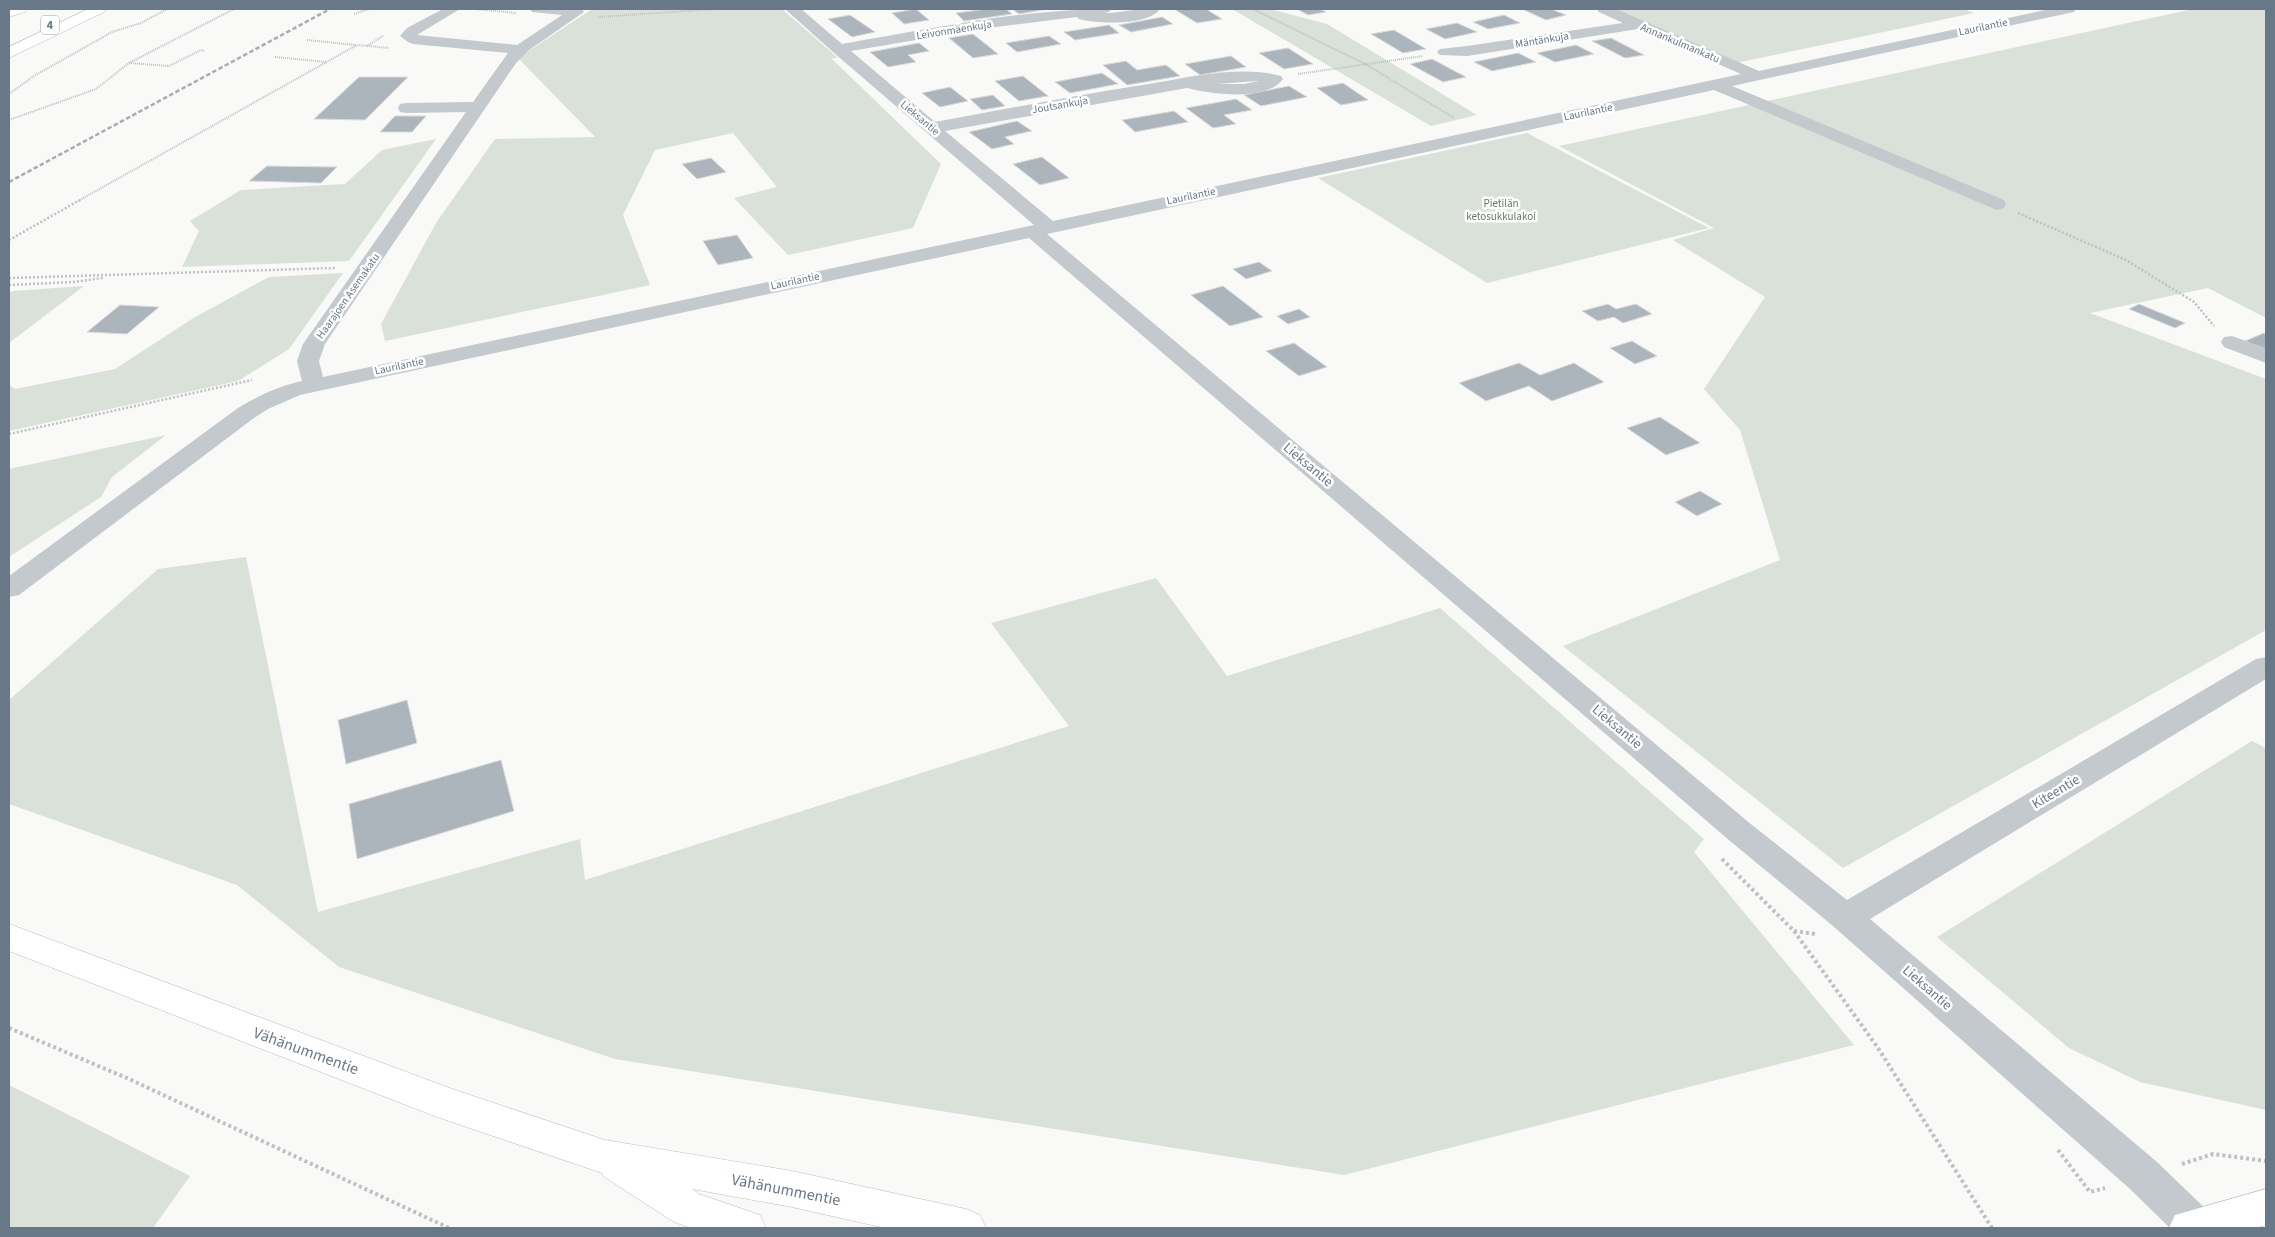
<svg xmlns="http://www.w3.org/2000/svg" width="2275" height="1237" font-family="'Source Sans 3',sans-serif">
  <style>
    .green { fill: #dae1d8 }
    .building { fill: #adb5bc; stroke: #dbdbd9 }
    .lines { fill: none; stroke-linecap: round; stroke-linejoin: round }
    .major-casing { stroke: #b8bcc0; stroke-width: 1 }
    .highway-casing { stroke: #b7bbbf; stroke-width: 1 }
    .path-far2 { stroke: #bec1c4; stroke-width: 2; stroke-dasharray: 1 1; stroke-linecap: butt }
    .path-far1 { stroke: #bec1c4; stroke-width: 2.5; stroke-dasharray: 2 2; stroke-linecap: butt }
    .path { stroke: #bec1c4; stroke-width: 4; stroke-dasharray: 3 3; stroke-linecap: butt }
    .minor { fill: #c4c9cd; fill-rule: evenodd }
    .major { fill: #fff; fill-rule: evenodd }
    .highway { fill: #fff; fill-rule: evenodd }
    .rail { stroke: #a7adb3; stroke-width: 2.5; stroke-dasharray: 4.5 2.5; stroke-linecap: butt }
    .labels { text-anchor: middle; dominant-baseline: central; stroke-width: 5; stroke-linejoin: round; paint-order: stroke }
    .far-street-label { font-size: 11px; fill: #677889; stroke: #fff }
    .far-park-label { font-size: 11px; fill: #667a62; stroke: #fff }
    .shield { fill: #fff; stroke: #95a0ac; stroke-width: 1 }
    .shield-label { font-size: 12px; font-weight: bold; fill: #677889 }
    .street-label { font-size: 14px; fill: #677889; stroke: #fff }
    .near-street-label { font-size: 16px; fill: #677889; stroke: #fff }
  </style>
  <rect width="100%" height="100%" fill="#f9f9f7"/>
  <path class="green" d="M 592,9 L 782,9 L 838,58 L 831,58 L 941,164 L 913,228 L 788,255 L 734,198 L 777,187 L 733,133 L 655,150 L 623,215 L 650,285 L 385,341 L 381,324 L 436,223 L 495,139 L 595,137 L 518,58 Z
    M 1232,9 L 1270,9 L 1327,24 L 1477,115 L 1431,126 Z
    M 1612,9 L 1963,9 L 1974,13 L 1736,63 Z
    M 2193,9 L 2266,9 L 2266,318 L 2208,288 L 2090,313 L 2266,379 L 2266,630 L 1843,868 L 1563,646 L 1780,560 L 1740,430 L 1704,389 L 1765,297 L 1673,240 L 1714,228 L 1559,146 Z
    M 1527,133 L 1709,228 L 1487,283 L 1318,178 Z
    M 436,139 L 349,261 L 182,267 L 199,231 L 190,221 L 241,190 L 345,184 L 382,150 Z
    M 343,273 L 289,349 L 238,381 L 9,431 L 9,385 L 15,389 L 115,369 L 195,317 L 269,277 Z
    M 84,286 L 9,343 L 9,293 L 13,291 Z
    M 166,435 L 112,477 L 101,497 L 9,557 L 9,469 Z
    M 246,557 L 318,912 L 580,839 L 585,880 L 1069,726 L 991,623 L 1156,578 L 1227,676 L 1440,608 L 1704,839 L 1694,852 L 1854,1045 L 1344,1175 L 615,1059 L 339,967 L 237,885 L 9,804 L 9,700 L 158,569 Z
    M 2252,741 L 2266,748 L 2266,1110 L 2140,1082 L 2069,1048 L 1937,937 Z
    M 9,1085 L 190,1176 L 153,1228 L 9,1228 Z"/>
  <path class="building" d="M 916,9 L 929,20 L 904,24 L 892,13 Z
    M 986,9 L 1006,9 L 1012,14 L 964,21 L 956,13 Z
    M 1012,9 L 1048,9 L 1019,14 Z
    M 1174,9 L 1206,9 L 1222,19 L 1197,23 Z
    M 1297,9 L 1320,9 L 1326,12 L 1308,15 Z
    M 1522,9 L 1551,9 L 1566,15 L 1546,20 Z
    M 850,15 L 875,32 L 852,37 L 828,19 Z
    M 1504,15 L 1520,23 L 1488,29 L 1473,22 Z
    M 1162,17 L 1173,24 L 1131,32 L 1119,25 Z
    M 1457,23 L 1477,32 L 1445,39 L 1426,29 Z
    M 1109,25 L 1119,33 L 1075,40 L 1064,32 Z
    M 1394,30 L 1426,49 L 1403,53 L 1371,34 Z
    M 973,34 L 998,54 L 973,58 L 949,38 Z
    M 1049,36 L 1061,44 L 1017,52 L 1006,43 Z
    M 1611,38 L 1644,55 L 1625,58 L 1592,41 Z
    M 919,43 L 929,51 L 908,55 L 916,62 L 888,67 L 870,52 Z
    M 1576,45 L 1594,54 L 1555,62 L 1537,53 Z
    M 1288,48 L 1313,64 L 1284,69 L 1259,53 Z
    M 1518,53 L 1536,62 L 1492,71 L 1474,62 Z
    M 1231,56 L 1246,67 L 1200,75 L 1185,64 Z
    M 1432,59 L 1466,77 L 1443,82 L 1410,64 Z
    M 1126,61 L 1137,70 L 1166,65 L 1180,76 L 1127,85 L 1103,65 Z
    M 1102,73 L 1118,84 L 1070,93 L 1055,82 Z
    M 1023,76 L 1048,96 L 1019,101 L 995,81 Z
    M 359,77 L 408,77 L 365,120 L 314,119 Z
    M 1343,83 L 1368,100 L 1341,105 L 1317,88 Z
    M 1289,86 L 1307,97 L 1261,106 L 1244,95 Z
    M 950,87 L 968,101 L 940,107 L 922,93 Z
    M 993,95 L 1005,106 L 982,110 L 970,99 Z
    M 1236,99 L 1252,110 L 1224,115 L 1236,124 L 1213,128 L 1186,108 Z
    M 1174,111 L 1188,122 L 1135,132 L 1122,120 Z
    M 395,116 L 426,116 L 412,132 L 380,132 Z
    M 1017,121 L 1032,131 L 1005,137 L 1014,144 L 992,149 L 969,132 Z
    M 1042,157 L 1069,178 L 1040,185 L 1013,164 Z
    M 711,158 L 726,172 L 697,179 L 682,164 Z
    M 267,166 L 337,167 L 321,183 L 249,181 Z
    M 737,235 L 753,258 L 718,265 L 703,241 Z
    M 1259,262 L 1272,271 L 1246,279 L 1233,269 Z
    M 1223,286 L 1263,317 L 1230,326 L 1191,295 Z
    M 1608,304 L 1616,309 L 1636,304 L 1652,314 L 1623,323 L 1614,317 L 1598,321 L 1582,311 Z
    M 2139,304 L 2185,323 L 2175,328 L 2129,309 Z
    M 120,305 L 159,307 L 127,334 L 87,332 Z
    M 1299,309 L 1310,317 L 1288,324 L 1277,316 Z
    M 2264,333 L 2266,335 L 2266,350 L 2245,341 Z
    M 1632,341 L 1657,356 L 1635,364 L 1610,348 Z
    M 1294,343 L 1327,367 L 1299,376 L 1266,351 Z
    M 1519,363 L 1540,375 L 1574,363 L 1604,382 L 1552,401 L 1529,386 L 1486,401 L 1459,383 Z
    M 1660,417 L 1700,443 L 1666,455 L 1627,428 Z
    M 1700,491 L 1722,504 L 1697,516 L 1675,502 Z
    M 407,700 L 417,743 L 346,764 L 338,720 Z
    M 501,760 L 514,811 L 357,859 L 349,804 Z"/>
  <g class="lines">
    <g class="major-casing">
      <path id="major" d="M 9,924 L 455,1090 L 605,1140 L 792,1171 L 966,1209 L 980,1215 L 986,1228 L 885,1228 L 792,1207 L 692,1189 L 699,1194 L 760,1215 L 766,1228 L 691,1228 L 674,1222 L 603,1176 L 602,1173 L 437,1117 L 9,951 Z
        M 2266,1189 L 2266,1225 L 2255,1228 L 2169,1228 L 2175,1215 Z"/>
    </g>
    <g class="highway-casing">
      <path id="highway" d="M 9,9 L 27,9 L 25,12 L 9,17 Z
        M 88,9 L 106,9 L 104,12 L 9,58 L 9,47 Z"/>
    </g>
    <path class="path-far2" d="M 475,9 L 516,13
      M 1253,9 L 1367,65 L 1454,118
      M 354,14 L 369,9
      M 598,17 L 717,9
      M 307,40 L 356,45
      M 367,46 L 383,36
      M 275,57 L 326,62
      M 129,63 L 169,66 L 201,50 L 204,51
      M 1298,74 L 1423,56
      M 9,94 L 34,76 L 112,32 L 141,23 L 167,9
      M 9,120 L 96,89 L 129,63 L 234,9
      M 78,201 L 357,45 L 389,48"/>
    <path class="path-far1" d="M 2018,213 L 2126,260 L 2194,302 L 2214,326
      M 9,240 L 80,200
      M 9,278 L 335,268
      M 9,285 L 73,282 L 103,278
      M 9,434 L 252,380"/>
    <path class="path" d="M 1722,859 L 1794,931 L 1878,1048 L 1992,1228
      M 1794,931 L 1815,934
      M 9,1028 L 129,1079 L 449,1228
      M 2058,1150 L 2090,1192 L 2105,1188
      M 2182,1164 L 2213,1154 L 2266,1161"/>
    <path class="minor" d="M 443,9 L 460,9 L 417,35 L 517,45 L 562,15 L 532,12 L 530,9 L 582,9 L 584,12 L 529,50 L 516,63 L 325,344 L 319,361 L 323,377 L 1034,225 L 833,52 L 785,9 L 801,9 L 842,44 C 931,29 1021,9 1111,9 L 1109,12 L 1104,13 L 1110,13 L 1142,9 L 1160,9 C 1148,26 1097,24 1079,19 L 1077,17 L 987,28 L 851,51 L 935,122 C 1006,109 1077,95 1149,84 C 1191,77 1239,65 1281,76 L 1283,79 C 1267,102 1210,94 1187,88 L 945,131 L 1053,221 L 1741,74 L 1638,29 L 1467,56 L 1440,55 L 1437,52 L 1440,49 L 1467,46 L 1623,23 L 1599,12 L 1597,9 L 1616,9 L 1759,71 L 2050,9 L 2076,9 L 2074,12 L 2069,13 L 1732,86 L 2004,200 L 2006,204 L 2004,208 L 1997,210 L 1714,90 L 1047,234 L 1752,825 L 1847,900 L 2256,659 L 2266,657 L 2266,679 L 1870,919 L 2157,1162 L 2212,1215 L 2218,1228 L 2170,1228 L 2129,1188 L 1833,926 L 1730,841 L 1029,238 L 300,395 L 268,409 L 254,418 L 19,595 L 9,597 L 9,576 L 238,408 C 258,396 279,386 302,381 L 297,361 L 303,344 L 466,112 L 406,113 L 400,112 L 398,108 L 400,104 L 406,103 L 473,102 L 508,53 L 413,44 L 408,42 L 400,36 L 407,28 ZM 1259,81 L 1244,84 L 1217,84 L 1257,81 Z
      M 2232,336 L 2266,348 L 2266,363 L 2224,347 L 2221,342 L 2224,337 Z"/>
    <use href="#major" class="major"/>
    <use href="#highway" class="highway"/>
    <path class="rail" d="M 9,182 L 330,9"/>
  </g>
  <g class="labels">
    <g class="far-street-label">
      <text transform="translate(1983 27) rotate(-12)">Laurilantie</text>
      <text transform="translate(954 30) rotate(-9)">Leivonmäenkuja</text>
      <text transform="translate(1542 40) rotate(-9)">Mäntänkuja</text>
      <text transform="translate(1680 43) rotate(23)">Annankulmankatu</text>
      <text transform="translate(1060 105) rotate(-10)">Joutsankuja</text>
      <text transform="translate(1588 112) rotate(-12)">Laurilantie</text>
      <text transform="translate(920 118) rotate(40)">Lieksantie</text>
      <text transform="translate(1191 196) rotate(-12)">Laurilantie</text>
      <text transform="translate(795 281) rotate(-12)">Laurilantie</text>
      <text transform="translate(348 296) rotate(-55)">Haarajoen Asemakatu</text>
      <text transform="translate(399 366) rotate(-12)">Laurilantie</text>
    </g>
    <g class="far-park-label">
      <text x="1501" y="203">Pietilän<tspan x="1501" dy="13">ketosukkulakoi</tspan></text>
    </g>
    <rect class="shield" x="41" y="15.5" width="18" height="19" rx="4"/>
    <g class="shield-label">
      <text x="50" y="25">4</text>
    </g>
    <g class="street-label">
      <text transform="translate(1308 465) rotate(40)">Lieksantie</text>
      <text transform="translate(1617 727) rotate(40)">Lieksantie</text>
      <text transform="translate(2056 792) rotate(-31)">Kiteentie</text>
      <text transform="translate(1927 988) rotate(41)">Lieksantie</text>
    </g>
    <g class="near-street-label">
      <text transform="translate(306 1051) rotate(20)">Vähänummentie</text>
      <text transform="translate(786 1190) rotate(11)">Vähänummentie</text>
    </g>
  </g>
  <rect width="2275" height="1237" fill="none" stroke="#677889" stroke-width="20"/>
</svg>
